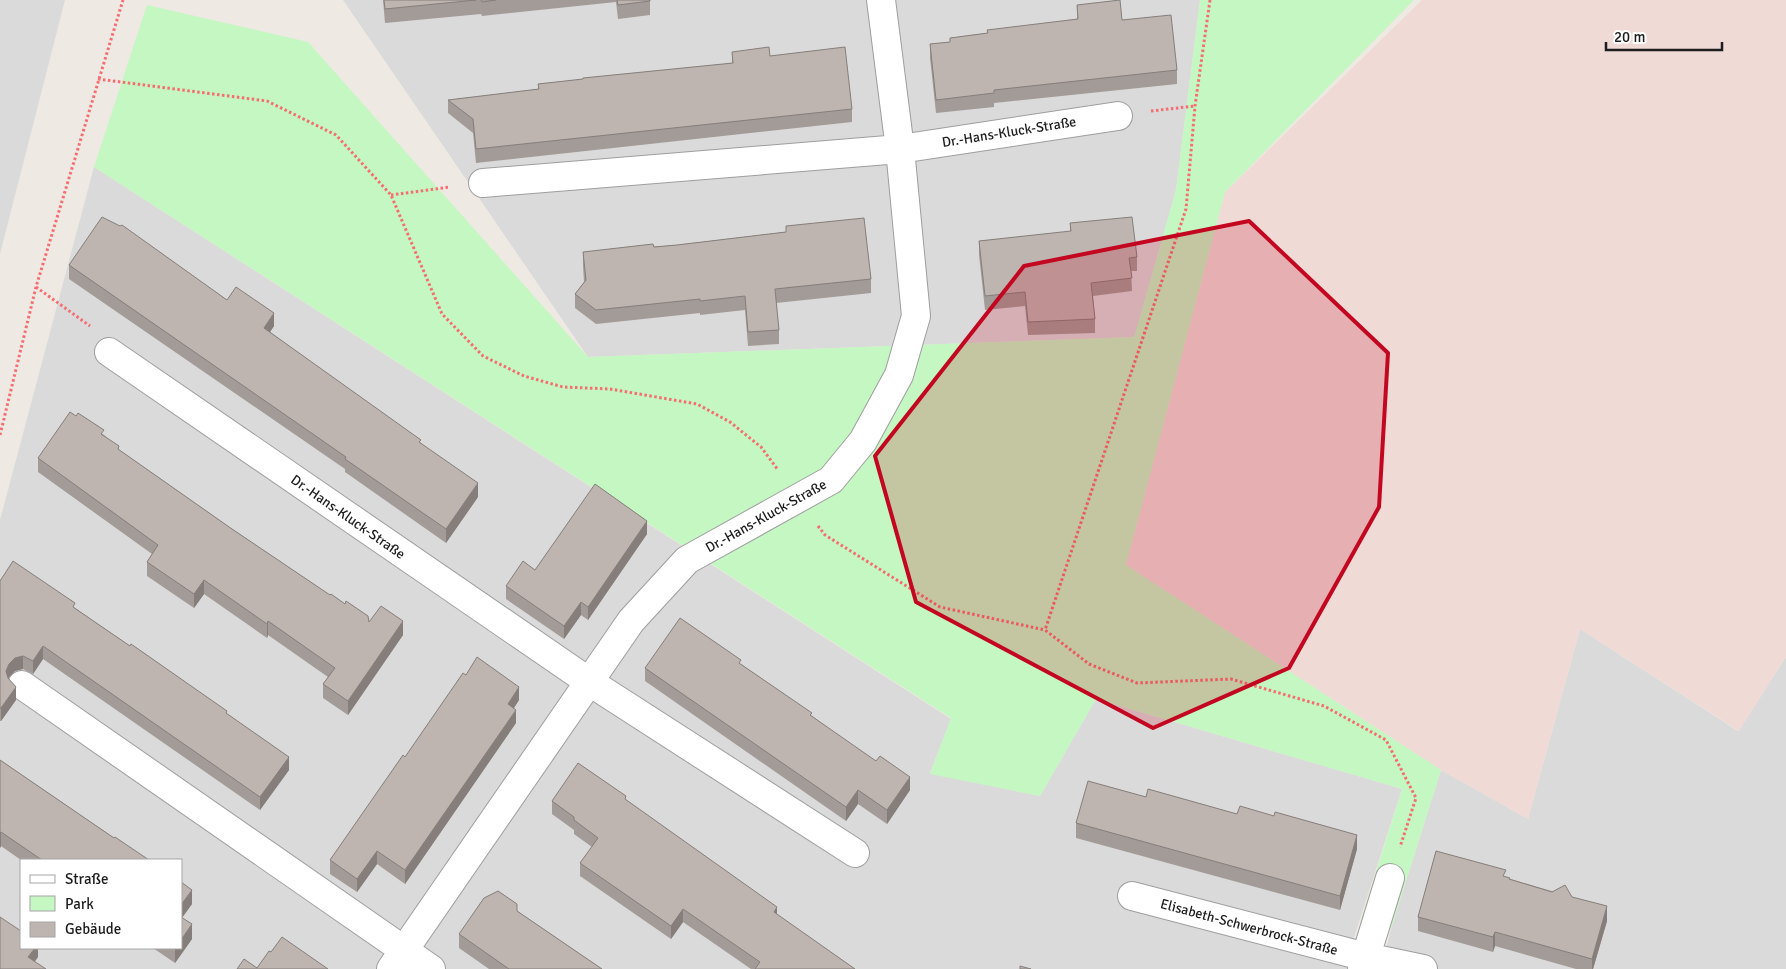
<svg xmlns="http://www.w3.org/2000/svg" width="1786" height="969" font-family="Signika,sans-serif">
  <style>
    .residential { fill: #dbdada; fill-rule: evenodd }
    .military { fill: #efdad6 }
    .park { fill: #c4f7c1 }
    .lines { fill: none; stroke-linecap: round; stroke-linejoin: round }
    .street-casing { stroke: #9e9e9e; stroke-width: 30 }
    .path { stroke: #f56d71; stroke-width: 3; stroke-dasharray: 2.5 2.5; stroke-linecap: butt }
    .street { stroke: #fff; stroke-width: 28 }
    .wall { fill: #a39b97 }
    .shaded-wall { fill: #857e7b }
    .building { fill: #beb4b0; stroke: #857e7b }
    .marked { fill: #c30720; fill-opacity: 0.2; stroke: #c30720; stroke-width: 4; stroke-linejoin: round }
    .labels { text-anchor: middle; dominant-baseline: central; stroke-width: 4; stroke-linejoin: round; paint-order: stroke }
    .street-label { font-size: 14px; fill: #1d1d1d; stroke: #fff }
  </style>
  <rect width="100%" height="100%" fill="#eee9e3"/>
  <path class="residential" d="M 0,0 L 65,0 L 0,254 Z
    M 343,0 L 1200,0 L 1176,190 L 1135,337 L 588,357 Z
    M 94,167 L 951,719 L 930,773 L 1040,796 L 1096,699 L 1402,789 L 1347,959 L 1382,965 L 1391,929 L 1441,770 L 1528,819 L 1580,629 L 1738,731 L 1786,657 L 1786,969 L 0,969 L 0,520 ZM 21,860 L 181,860 L 181,948 L 21,948 Z"/>
  <path class="military" d="M 1422,0 L 1786,0 L 1786,657 L 1739,731 L 1580,629 L 1528,819 L 1441,770 L 1126,565 L 1225,192 Z"/>
  <path class="park" d="M 1200,0 L 1414,0 L 1225,192 L 1126,565 L 1441,770 L 1391,929 L 1360,923 L 1402,789 L 1096,699 L 1040,796 L 930,774 L 951,718 L 94,167 L 147,5 L 308,42 L 588,357 L 1134,337 L 1176,190 Z"/>
  <g class="lines">
    <g class="street-casing">
      <path id="street" d="M 483,183 L 900,149 L 1118,116
        M 109,352 L 588,681 L 855,853
        M 22,685 L 431,969
        M 1132,896 L 1366,957 L 1423,969
        M 391,969 L 631,621 L 687,560 L 831,480 L 863,441 L 899,375 L 916,316 L 900,149 L 881,0
        M 1362,969 L 1390,878"/>
    </g>
    <path class="path" d="M 1210,0 L 1195,106 L 1186,209 L 1045,630 L 1089,664 L 1137,683 L 1231,679 L 1324,706 L 1386,740 L 1416,798 L 1400,847
      M 98,79 L 267,101 L 336,135 L 391,195 L 442,314 L 483,356 L 524,376 L 563,387 L 610,389 L 697,404 L 730,422 L 761,447 L 778,470
      M 1151,111 L 1195,106
      M 391,195 L 450,187
      M 36,287 L 90,326
      M 0,435 L 36,287 L 123,0
      M 818,526 L 825,535 L 940,607 L 1045,630"/>
    <use href="#street" class="street"/>
  </g>
  <path class="wall" d="M 383,0 L 650,0 L 650,15 L 618,19 L 616,2 L 482,16 L 481,14 L 385,23 Z
    M 1077,5 L 1122,20 L 1177,70 L 1177,84 L 994,103 L 994,107 L 936,113 L 930,58 L 930,44 L 950,42 L 950,38 L 987,33 L 1077,19 Z
    M 732,52 L 770,56 L 852,109 L 852,122 L 476,163 L 473,133 L 448,113 L 448,100 L 538,89 L 538,84 L 732,63 Z
    M 1070,223 L 1137,257 L 1137,271 L 1131,271 L 1132,291 L 1093,296 L 1095,319 L 1095,333 L 1028,335 L 1025,306 L 985,310 L 979,255 L 979,241 L 1070,232 Z
    M 120,226 L 227,300 L 274,326 L 270,332 L 421,443 L 478,497 L 446,543 L 345,472 L 345,469 L 69,279 L 69,265 Z
    M 786,226 L 871,279 L 871,293 L 776,303 L 779,330 L 779,344 L 748,346 L 745,310 L 700,315 L 700,313 L 596,324 L 575,308 L 575,294 L 584,282 L 583,266 L 583,252 L 677,245 L 786,232 Z
    M 76,416 L 104,435 L 119,450 L 232,529 L 369,622 L 403,635 L 348,715 L 323,698 L 323,684 L 328,677 L 268,635 L 267,638 L 204,594 L 194,608 L 147,576 L 147,562 L 152,554 L 38,472 L 38,458 Z
    M 647,534 L 588,620 L 581,615 L 564,639 L 506,599 L 506,586 L 535,570 Z
    M 0,581 L 75,608 L 227,714 L 289,770 L 260,810 L 43,659 L 33,674 L 23,669 L 15,671 L 9,677 L 8,679 L 16,700 L 1,721 L 0,721 Z
    M 741,664 L 812,716 L 910,790 L 887,824 L 858,804 L 846,821 L 645,681 L 645,668 Z
    M 519,700 L 514,708 L 516,723 L 405,884 L 377,864 L 357,892 L 330,874 L 330,860 L 405,757 Z
    M 0,760 L 114,838 L 149,860 L 21,860 L 1,846 L 0,848 Z
    M 626,800 L 777,915 L 855,969 L 751,969 L 683,922 L 671,939 L 580,876 L 580,863 L 592,847 L 574,834 L 574,830 L 552,814 L 552,801 Z
    M 1076,823 L 1357,849 L 1340,910 L 1076,838 Z
    M 1506,877 L 1510,879 L 1572,897 L 1607,921 L 1593,969 L 1576,969 L 1495,946 L 1493,952 L 1418,931 L 1418,917 Z
    M 181,882 L 192,904 L 182,918 L 192,939 L 175,963 L 153,948 L 181,948 Z
    M 517,911 L 602,969 L 489,969 L 459,948 L 459,934 Z"/>
  <path class="shaded-wall" d="M 274,313 L 274,326 L 264,341 L 264,328 Z
    M 478,483 L 478,497 L 446,543 L 446,529 Z
    M 647,521 L 647,534 L 588,620 L 588,607 Z
    M 204,580 L 204,594 L 194,608 L 194,594 Z
    M 581,602 L 581,615 L 564,639 L 564,626 Z
    M 268,621 L 268,635 L 267,638 L 267,624 Z
    M 403,621 L 403,635 L 348,715 L 348,701 Z
    M 43,646 L 43,659 L 33,674 L 33,661 Z
    M 23,656 L 23,669 L 15,671 L 9,677 L 6,684 L 6,671 L 9,664 L 15,658 Z
    M 16,687 L 16,700 L 1,721 L 1,708 Z
    M 519,687 L 519,700 L 508,717 L 508,704 Z
    M 516,710 L 516,723 L 405,884 L 405,870 Z
    M 289,757 L 289,770 L 260,810 L 260,797 Z
    M 910,777 L 910,790 L 887,824 L 887,810 Z
    M 858,790 L 858,804 L 846,821 L 846,807 Z
    M 1,832 L 1,846 L 0,848 L 0,833 Z
    M 1357,835 L 1357,849 L 1340,910 L 1340,896 Z
    M 377,851 L 377,864 L 357,892 L 357,879 Z
    M 192,890 L 192,904 L 181,919 L 181,905 Z
    M 1607,906 L 1607,921 L 1593,969 L 1592,969 L 1592,959 Z
    M 777,907 L 777,920 L 774,912 Z
    M 683,909 L 683,922 L 671,939 L 671,926 Z
    M 192,924 L 192,939 L 175,963 L 175,949 L 176,948 L 181,948 L 181,940 Z
    M 1495,932 L 1495,946 L 1493,952 L 1493,937 Z
    M 35,948 L 38,948 L 38,957 L 30,969 L 28,957 Z"/>
  <path class="building" d="M 384,0 L 476,0 L 385,9 Z
    M 481,0 L 496,0 L 482,2 Z
    M 617,0 L 650,0 L 650,1 L 618,5 Z
    M 1120,0 L 1122,20 L 1171,15 L 1177,70 L 994,90 L 994,93 L 936,100 L 930,44 L 950,42 L 950,38 L 988,33 L 987,30 L 1078,19 L 1077,5 Z
    M 769,47 L 770,56 L 845,47 L 852,109 L 476,149 L 473,119 L 448,100 L 539,89 L 538,84 L 583,79 L 583,78 L 733,63 L 732,52 Z
    M 102,217 L 120,226 L 122,225 L 227,300 L 236,287 L 274,313 L 264,328 L 421,440 L 419,442 L 478,483 L 446,529 L 345,459 L 346,457 L 69,265 Z
    M 1132,217 L 1137,257 L 1129,258 L 1132,278 L 1091,283 L 1095,319 L 1028,322 L 1025,292 L 985,296 L 979,241 L 1071,231 L 1070,223 Z
    M 864,218 L 871,279 L 775,289 L 779,330 L 748,332 L 745,296 L 700,301 L 700,299 L 596,310 L 575,294 L 586,280 L 583,252 L 653,244 L 654,247 L 677,245 L 786,232 L 786,226 Z
    M 70,412 L 76,416 L 78,413 L 104,430 L 101,434 L 119,446 L 118,449 L 232,529 L 330,595 L 331,594 L 345,604 L 346,601 L 368,616 L 369,622 L 381,606 L 403,621 L 348,701 L 323,684 L 335,668 L 268,621 L 267,624 L 204,580 L 194,594 L 147,562 L 158,545 L 38,458 Z
    M 595,484 L 647,521 L 588,607 L 581,602 L 564,626 L 506,586 L 523,561 L 535,570 Z
    M 13,561 L 75,603 L 73,607 L 130,646 L 131,644 L 227,711 L 226,713 L 289,757 L 260,797 L 43,646 L 33,661 L 23,656 L 15,658 L 9,664 L 6,671 L 8,678 L 16,687 L 1,708 L 0,708 L 0,581 Z
    M 680,618 L 741,660 L 739,663 L 812,713 L 810,715 L 876,761 L 880,756 L 910,777 L 887,810 L 858,790 L 846,807 L 645,668 Z
    M 477,657 L 519,687 L 508,704 L 516,710 L 405,870 L 377,851 L 357,879 L 330,860 L 403,755 L 405,757 L 463,673 L 466,675 Z
    M 0,760 L 114,838 L 115,837 L 149,860 L 42,860 L 1,832 L 0,833 Z
    M 578,763 L 626,796 L 625,799 L 777,907 L 774,912 L 855,969 L 755,969 L 760,962 L 683,909 L 671,926 L 580,863 L 598,838 L 574,820 L 574,817 L 552,801 Z
    M 1088,781 L 1146,797 L 1148,789 L 1237,814 L 1240,806 L 1274,816 L 1275,812 L 1357,835 L 1340,896 L 1076,823 Z
    M 1436,851 L 1506,870 L 1503,876 L 1510,878 L 1509,879 L 1552,892 L 1565,885 L 1572,897 L 1607,906 L 1592,959 L 1495,932 L 1493,937 L 1418,917 Z
    M 181,882 L 192,890 L 181,905 Z
    M 498,891 L 517,904 L 517,911 L 602,969 L 509,969 L 459,934 L 484,898 Z
    M 0,917 L 21,931 L 21,948 L 35,948 L 28,957 L 46,969 L 0,969 Z
    M 181,917 L 192,924 L 181,940 Z
    M 282,937 L 328,969 L 237,969 L 244,959 L 257,968 L 269,951 L 271,952 Z
    M 1020,966 L 1031,969 L 1020,969 Z"/>
  <path class="marked" d="M 1249,221 L 1388,353 L 1379,507 L 1289,668 L 1153,728 L 916,602 L 875,456 L 1024,266 Z"/>
  <g class="labels">
    <g class="street-label">
      <text transform="translate(1009 132) rotate(-9)">Dr.-Hans-Kluck-Straße</text>
      <text transform="translate(766 516) rotate(-29)">Dr.-Hans-Kluck-Straße</text>
      <text transform="translate(348 517) rotate(35)">Dr.-Hans-Kluck-Straße</text>
      <text transform="translate(1249 927) rotate(15)">Elisabeth-Schwerbrock-Straße</text>
    </g>
  </g>
  <rect x="20" y="859" width="162" height="90" fill="#ffffff" stroke="#a5a5a5"/>
  <rect x="30" y="875" width="25" height="8" fill="#ffffff" stroke="#a5a5a5"/>
  <text x="65" y="884" font-size="15" fill="#1d1d1d">Straße</text>
  <rect x="30" y="896" width="25" height="15" fill="#c4f7c1" stroke="#a5a5a5"/>
  <text x="65" y="909" font-size="15" fill="#1d1d1d">Park</text>
  <rect x="30" y="922" width="25" height="15" fill="#beb4b0" stroke="#a5a5a5"/>
  <text x="65" y="934" font-size="15" fill="#1d1d1d">Gebäude</text>
  <path d="M1606 42v8h116v-8" fill="none" stroke="#1d1d1d" stroke-width="2.5"/>
  <text x="1614" y="42" font-size="15" fill="#1d1d1d" stroke="#ffffff" stroke-width="4" paint-order="stroke">20 m</text>
</svg>
